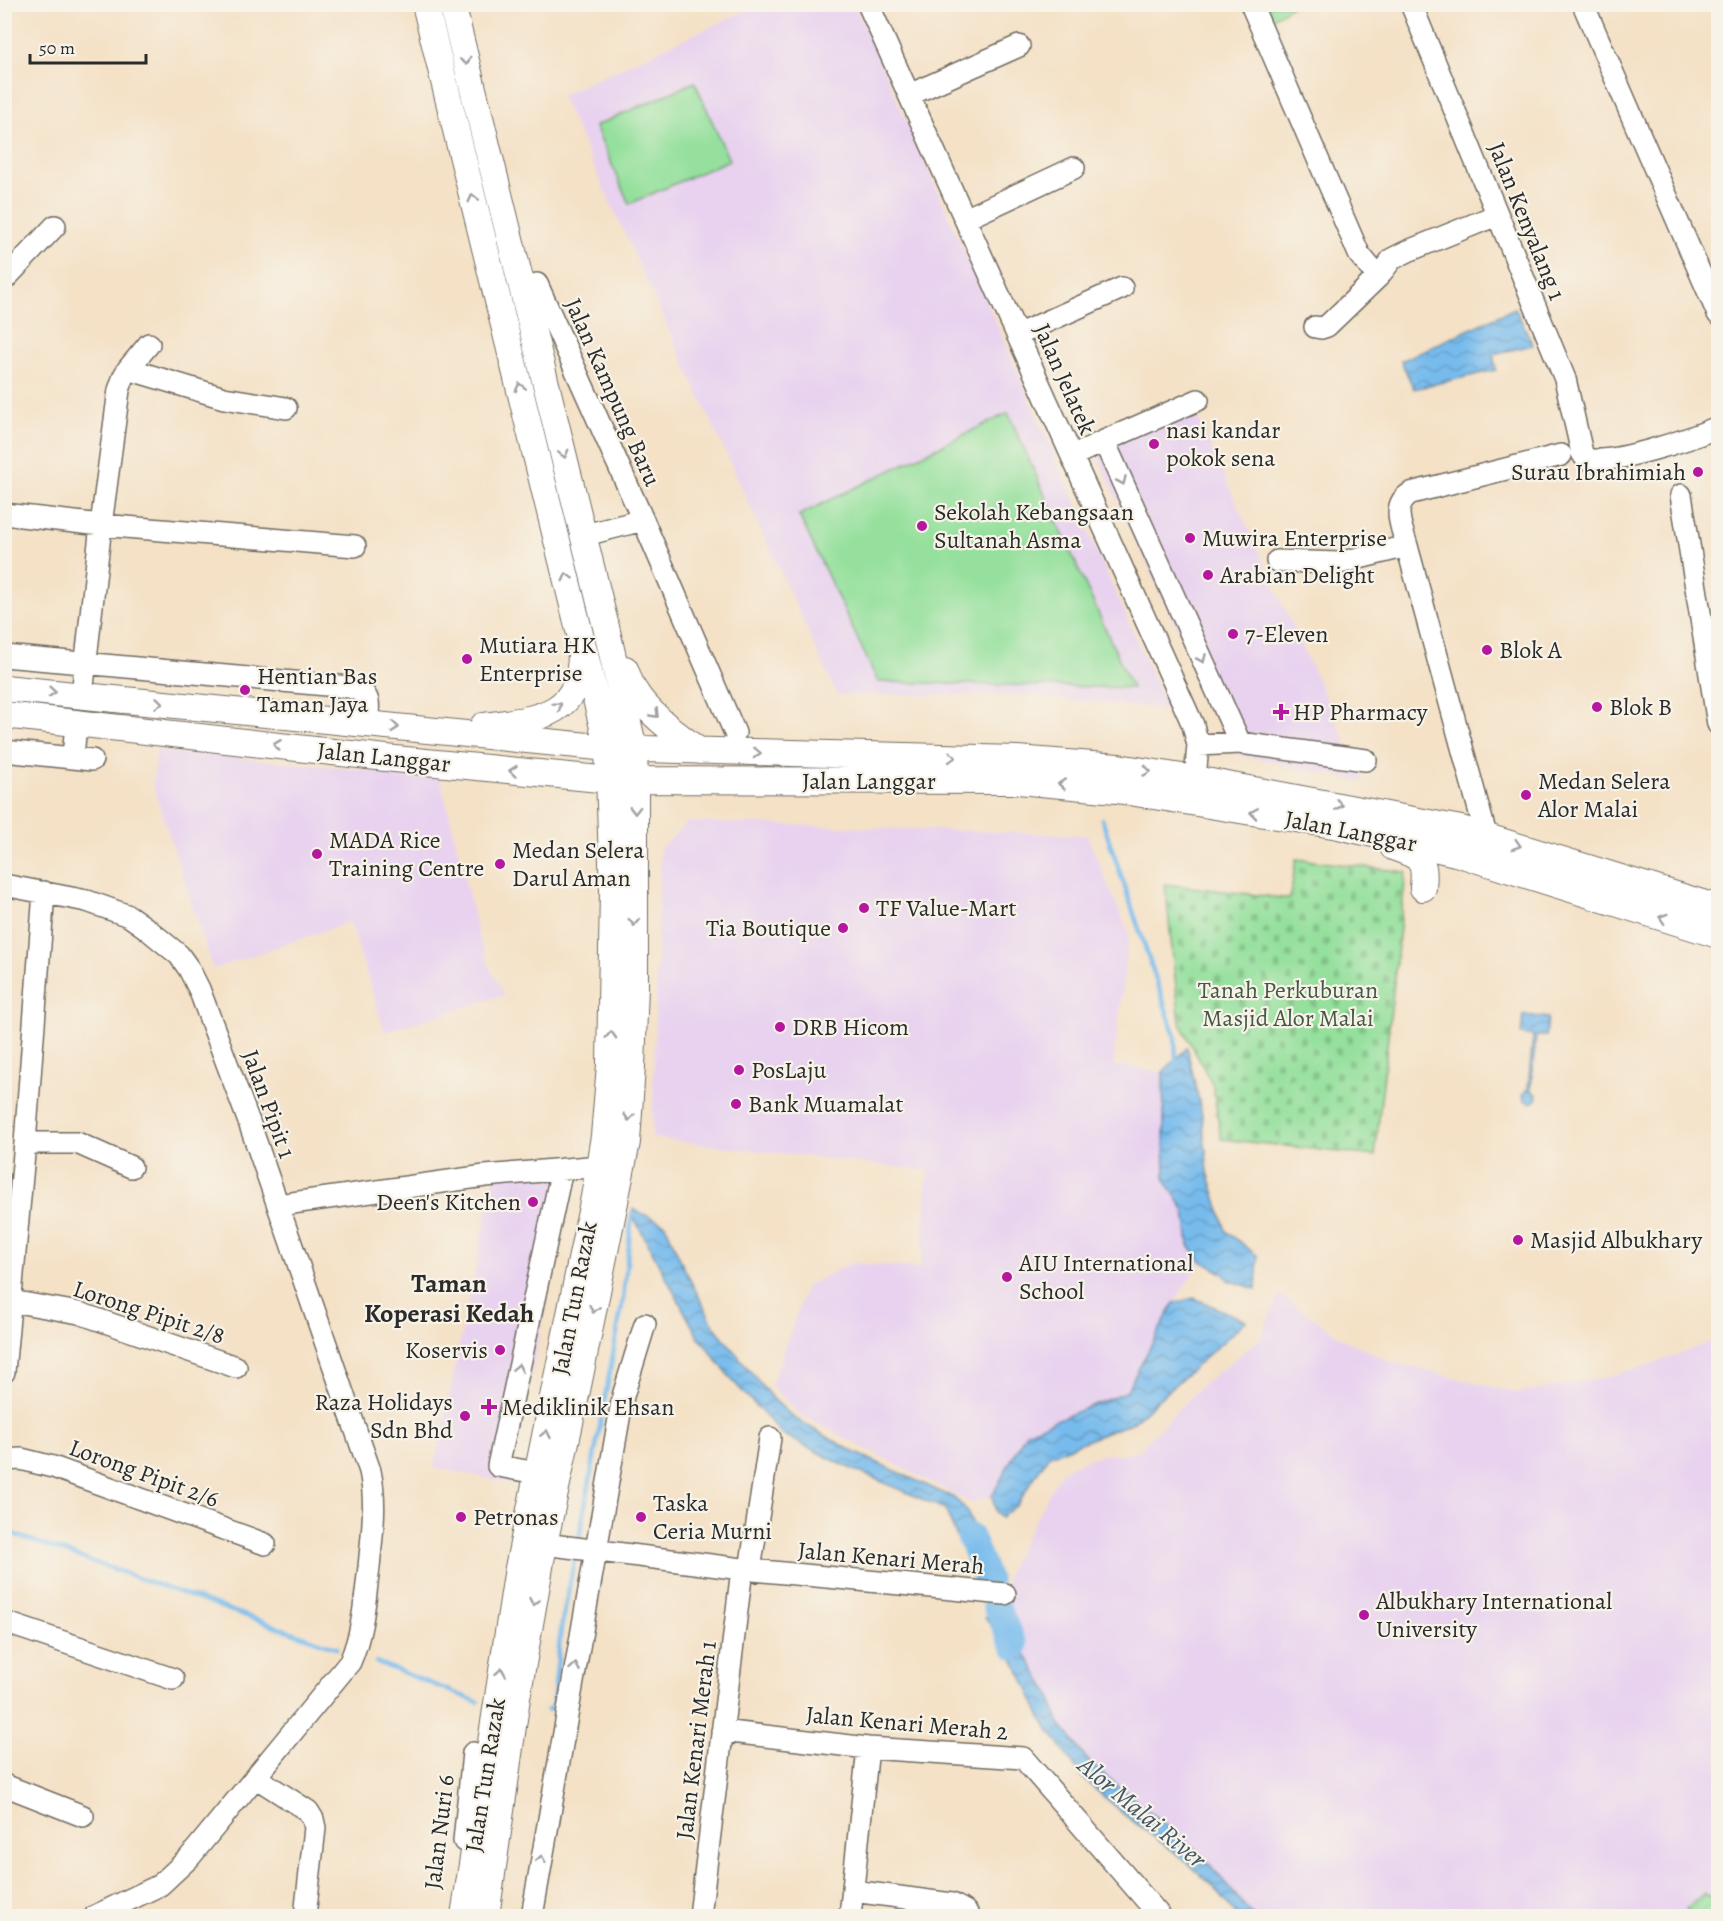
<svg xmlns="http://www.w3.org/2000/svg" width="1723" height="1921" font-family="Alegreya,serif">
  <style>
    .built { fill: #e8d2ef }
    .cemetery { fill: url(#cemetery-stones); stroke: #608664; stroke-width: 1.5 }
    .park { fill: url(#park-crowns); stroke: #608664; stroke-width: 1.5 }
    .garden { fill: url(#garden-furrows); stroke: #608664; stroke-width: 1.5 }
    .pitch { fill: #94e09c; stroke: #608664; stroke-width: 1.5 }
    .water { fill: url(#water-waves); stroke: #51738c; stroke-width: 1.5 }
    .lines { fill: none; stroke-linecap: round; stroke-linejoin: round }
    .stream { stroke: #77bbed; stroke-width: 4.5 }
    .river { stroke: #77bbed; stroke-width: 27 }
    .minor-casing { stroke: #716b61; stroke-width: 24 }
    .major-casing { stroke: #716b61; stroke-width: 28 }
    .minor { stroke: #fff; stroke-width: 21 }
    .major { stroke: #fff; stroke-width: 26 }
    .oneway { stroke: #a0a0a0 }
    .poi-dot { fill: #b5179e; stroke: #f7f3e8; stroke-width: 2 }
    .labels { text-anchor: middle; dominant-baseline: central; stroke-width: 4.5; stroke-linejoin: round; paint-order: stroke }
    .street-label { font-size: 24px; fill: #2b2b2b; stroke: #f7f3e8 }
    .poi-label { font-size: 24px; fill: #2b2b2b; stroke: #f7f3e8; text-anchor: start }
    .park-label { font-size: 24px; fill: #455847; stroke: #f7f3e8 }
    .neighbourhood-label { font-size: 26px; font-weight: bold; fill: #2b2b2b; stroke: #f7f3e8 }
    .water-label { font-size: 26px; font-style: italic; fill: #425665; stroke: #f7f3e8 }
  </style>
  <defs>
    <pattern id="cemetery-stones" width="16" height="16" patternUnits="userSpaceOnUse" patternTransform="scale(1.5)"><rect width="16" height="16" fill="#94e09c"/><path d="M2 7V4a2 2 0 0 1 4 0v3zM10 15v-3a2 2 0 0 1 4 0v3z" fill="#80c087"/></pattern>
    <pattern id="park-crowns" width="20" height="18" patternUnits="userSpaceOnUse" patternTransform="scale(1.5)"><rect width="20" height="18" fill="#94e09c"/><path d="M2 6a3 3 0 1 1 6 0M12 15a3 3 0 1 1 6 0" fill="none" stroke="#80c087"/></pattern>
    <pattern id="garden-furrows" width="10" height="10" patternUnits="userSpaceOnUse" patternTransform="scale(1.5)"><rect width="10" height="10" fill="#94e09c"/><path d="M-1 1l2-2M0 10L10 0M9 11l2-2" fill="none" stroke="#80c087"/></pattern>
    <pattern id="water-waves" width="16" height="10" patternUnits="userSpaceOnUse" patternTransform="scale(1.5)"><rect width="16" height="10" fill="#77bbed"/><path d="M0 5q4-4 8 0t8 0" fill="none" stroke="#6298c0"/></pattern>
  </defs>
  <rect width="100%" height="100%" fill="#f7f3e8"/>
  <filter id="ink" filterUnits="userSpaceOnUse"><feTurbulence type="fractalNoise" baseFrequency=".0167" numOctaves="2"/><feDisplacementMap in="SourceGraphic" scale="12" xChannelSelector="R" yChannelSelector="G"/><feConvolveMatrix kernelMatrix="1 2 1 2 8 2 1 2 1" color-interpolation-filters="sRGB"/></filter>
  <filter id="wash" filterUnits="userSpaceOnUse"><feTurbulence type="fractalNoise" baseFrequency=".008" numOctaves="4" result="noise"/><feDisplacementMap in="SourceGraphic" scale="24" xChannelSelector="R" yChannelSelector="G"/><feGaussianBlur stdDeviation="1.35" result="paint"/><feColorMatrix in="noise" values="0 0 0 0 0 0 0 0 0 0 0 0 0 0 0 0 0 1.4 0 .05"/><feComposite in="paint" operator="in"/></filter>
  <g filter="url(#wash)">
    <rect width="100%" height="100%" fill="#f4e1c6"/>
    <path class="built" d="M 758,5 L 855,5 L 1167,709 L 1022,695 L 837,695 L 561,95 Z
      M 1189,399 L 1364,782 L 1236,754 L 1090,441 Z
      M 156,750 L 440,777 L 479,939 L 490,968 L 504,995 L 385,1032 L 350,922 L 213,969 L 153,786 Z
      M 688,822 L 1087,835 L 1129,933 L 1113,1065 L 1163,1072 L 1165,1180 L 1185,1211 L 1189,1245 L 1201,1261 L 1174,1303 L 1126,1392 L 1026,1432 L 992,1496 L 971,1503 L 799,1414 L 771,1386 L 806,1286 L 851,1263 L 921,1268 L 928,1171 L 652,1138 L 660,849 Z
      M 514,1156 L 574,1169 L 509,1483 L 434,1467 L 498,1159 Z
      M 1279,1294 L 1343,1339 L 1391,1362 L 1518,1393 L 1603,1378 L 1661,1361 L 1718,1339 L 1718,1916 L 1253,1916 L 1200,1853 L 1090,1763 L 1060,1724 L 1049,1693 L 1014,1636 L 1005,1594 L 1007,1576 L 1012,1563 L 1060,1473 L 1072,1465 L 1100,1455 L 1128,1454 L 1138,1451 L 1204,1383 L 1260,1339 Z"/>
    <path class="cemetery" d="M 1296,859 L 1406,872 L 1375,1156 L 1221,1139 L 1213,1086 L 1180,1023 L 1165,884 L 1290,899 Z"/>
    <path class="park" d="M 1266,5 L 1293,5 L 1272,19 Z"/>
    <path class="garden" d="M 1718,1888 L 1718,1916 L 1693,1916 L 1686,1909 L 1704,1893 L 1708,1897 Z"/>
    <path class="pitch" d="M 695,82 L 729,160 L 629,204 L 595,126 Z
      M 1008,413 L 1132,688 L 878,682 L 799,515 Z"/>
    <path class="water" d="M 1515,308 L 1533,345 L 1493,354 L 1496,370 L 1414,389 L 1401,361 Z
      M 1523,1015 L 1548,1018 L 1546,1036 L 1536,1036 L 1531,1089 L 1537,1096 L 1536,1099 L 1531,1103 L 1524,1100 L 1523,1094 L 1528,1089 L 1533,1036 L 1521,1034 Z
      M 1187,1048 L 1202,1115 L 1208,1172 L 1226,1231 L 1258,1256 L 1256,1289 L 1228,1280 L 1224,1274 L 1201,1261 L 1189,1245 L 1185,1211 L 1165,1180 L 1163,1072 Z
      M 633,1209 L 665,1224 L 683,1266 L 714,1326 L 771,1397 L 794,1418 L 852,1451 L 954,1498 L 965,1508 L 994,1568 L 971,1571 L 945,1509 L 843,1465 L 783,1435 L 732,1380 L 696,1333 L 632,1214 Z
      M 1194,1298 L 1246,1321 L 1133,1422 L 1048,1456 L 1017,1505 L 1001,1517 L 996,1512 L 992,1496 L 1026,1432 L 1126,1392 L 1174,1303 Z
      M 1006,1611 L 1014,1636 L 1049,1693 L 1060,1724 L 1090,1763 L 1200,1853 L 1253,1916 L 1237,1916 L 1214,1887 L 1181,1857 L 1123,1814 L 1082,1777 L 1042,1720 L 1025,1682 L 1006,1646 L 985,1618 Z"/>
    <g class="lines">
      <path class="stream" d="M 1102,819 L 1175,1036 L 1176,1062
        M 5,1531 L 337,1648
        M 579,1539 L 623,1300 L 632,1214
        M 376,1662 L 478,1702
        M 548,1710 L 553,1706 L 561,1628 L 574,1562"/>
      <path class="river" d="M 970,1537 L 988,1581
        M 996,1606 L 1014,1646"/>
    </g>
  </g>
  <g filter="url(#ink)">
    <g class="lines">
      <g class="minor-casing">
        <path id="minor" d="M 868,4 L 1193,725 L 1198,745 L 1195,779
          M 1251,4 L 1359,254 L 1378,277
          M 1411,4 L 1565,379 L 1582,453 L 1586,459 C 1614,465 1690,439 1718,427
          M 1583,4 L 1718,314
          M 909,95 L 1019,46
          M 965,219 L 1074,168
          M 4,280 L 55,226
          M 537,284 L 643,520 L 735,733
          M 1315,327 L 1321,328 L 1327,326 L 1378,277 L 1392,259 L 1408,251 L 1497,215
          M 1017,335 L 1122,288
          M 128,369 L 149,344
          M 1104,441 L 1198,400
          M 1072,456 L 1104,441 L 1240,743
          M 1681,495 L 1718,724
          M 4,514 L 101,525 L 355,546
          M 585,535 L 643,520
          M 1277,561 L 1339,563 L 1407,546
          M 4,656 L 349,687 C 372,692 370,705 366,724
          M 82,695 L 101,525 L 119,390 L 124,376 L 128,369 L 224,398 L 286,408
          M 1198,745 L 1240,743 L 1366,760
          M 4,751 L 92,760
          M 73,758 L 76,722
          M 1486,835 L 1407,546 C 1402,528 1390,505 1411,493 L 1561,455
          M 4,885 L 87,901 L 129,916 L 146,928 L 179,955 L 189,969 L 199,989 L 249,1122 L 370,1471 C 377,1504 372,1534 369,1567 C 365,1600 363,1632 350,1662 L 189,1858 L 160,1885 L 95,1916
          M 25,1143 L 77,1143 L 131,1167
          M 278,1205 L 485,1176 L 600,1166
          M 11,1301 L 79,1313 L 236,1367
          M 4,1372 L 25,1143 L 44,892
          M 4,1460 L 21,1459 L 53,1467 L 265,1544
          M 537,1473 L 498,1466 L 562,1169
          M 528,1542 L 742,1569 L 1005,1594
          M 750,1570 L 770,1438
          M 4,1622 L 173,1679
          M 722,1731 L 868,1748 L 1023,1758 L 1160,1916
          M 255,1777 L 308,1811 L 313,1819 L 315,1828 L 305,1916
          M 4,1785 L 83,1816
          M 464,1841 L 473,1753
          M 853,1891 L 952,1904 L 965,1911 L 969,1916
          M 532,1916 L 623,1396 L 645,1324
          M 700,1916 L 742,1569
          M 850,1916 L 868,1748"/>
      </g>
      <g class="major-casing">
        <path id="major" d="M 425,4 L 608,748 L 613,890 L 610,1065 L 604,1136 L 594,1197 L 518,1568 L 464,1916
          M 452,4 L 606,627 L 634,749 L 635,782 L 635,986 L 632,1066 L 627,1142 L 579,1381 L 544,1544 L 517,1698 L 486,1916
          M 625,669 C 628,676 630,684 634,690 C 647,713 678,735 699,751
          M 4,688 L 608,748 L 1017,759 L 1118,767 L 1195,779 L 1461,829 L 1718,908
          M 4,715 L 395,759 L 610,780 L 1018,781 L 1117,790 L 1339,826 L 1456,853 L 1718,935
          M 483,726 C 534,719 581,718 581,653
          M 1393,847 C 1420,857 1426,857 1423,888"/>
      </g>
      <use href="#minor" class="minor"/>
      <use href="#major" class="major"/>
    </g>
    <defs><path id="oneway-chevron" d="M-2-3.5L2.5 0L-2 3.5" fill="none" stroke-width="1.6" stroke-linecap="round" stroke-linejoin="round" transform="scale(1.5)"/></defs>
    <g class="oneway">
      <use href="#oneway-chevron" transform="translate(466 61) rotate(76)"/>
      <use href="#oneway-chevron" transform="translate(473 198) rotate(-104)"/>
      <use href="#oneway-chevron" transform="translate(520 387) rotate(-104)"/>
      <use href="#oneway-chevron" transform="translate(564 454) rotate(76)"/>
      <use href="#oneway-chevron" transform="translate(1122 481) rotate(66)"/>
      <use href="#oneway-chevron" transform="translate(567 577) rotate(-104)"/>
      <use href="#oneway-chevron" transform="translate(1202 659) rotate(66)"/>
      <use href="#oneway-chevron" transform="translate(52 692) rotate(5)"/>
      <use href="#oneway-chevron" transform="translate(159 703) rotate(6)"/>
      <use href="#oneway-chevron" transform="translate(558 706) rotate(-37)"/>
      <use href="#oneway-chevron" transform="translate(655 714) rotate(46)"/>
      <use href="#oneway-chevron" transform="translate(395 727) rotate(6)"/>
      <use href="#oneway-chevron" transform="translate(277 745) rotate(-173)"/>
      <use href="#oneway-chevron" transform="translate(757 753) rotate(2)"/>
      <use href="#oneway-chevron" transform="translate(952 757) rotate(2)"/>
      <use href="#oneway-chevron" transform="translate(513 771) rotate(-174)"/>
      <use href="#oneway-chevron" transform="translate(1147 771) rotate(8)"/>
      <use href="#oneway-chevron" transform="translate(1062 784) rotate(-175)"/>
      <use href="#oneway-chevron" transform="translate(1339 805) rotate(10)"/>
      <use href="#oneway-chevron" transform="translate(635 810) rotate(91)"/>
      <use href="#oneway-chevron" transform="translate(1254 813) rotate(-171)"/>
      <use href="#oneway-chevron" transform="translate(1517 845) rotate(17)"/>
      <use href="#oneway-chevron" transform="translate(1663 918) rotate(-162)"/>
      <use href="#oneway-chevron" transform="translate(634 922) rotate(90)"/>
      <use href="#oneway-chevron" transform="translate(611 1035) rotate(-88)"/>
      <use href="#oneway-chevron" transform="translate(629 1117) rotate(95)"/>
      <use href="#oneway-chevron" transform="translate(594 1309) rotate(102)"/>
      <use href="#oneway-chevron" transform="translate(518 1368) rotate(-78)"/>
      <use href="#oneway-chevron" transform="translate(546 1434) rotate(-78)"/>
      <use href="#oneway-chevron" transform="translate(534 1602) rotate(101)"/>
      <use href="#oneway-chevron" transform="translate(575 1667) rotate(-80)"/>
      <use href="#oneway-chevron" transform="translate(501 1672) rotate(-81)"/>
      <use href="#oneway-chevron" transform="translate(541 1859) rotate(-80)"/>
    </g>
  </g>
  <g class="poi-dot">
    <circle cx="1154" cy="444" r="6"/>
    <circle cx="1698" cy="472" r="6"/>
    <circle cx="922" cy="526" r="6"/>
    <circle cx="1190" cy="538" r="6"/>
    <circle cx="1208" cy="575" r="6"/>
    <circle cx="1233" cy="634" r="6"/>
    <circle cx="1487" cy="650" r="6"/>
    <circle cx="467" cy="659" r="6"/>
    <circle cx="245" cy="690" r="6"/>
    <circle cx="1597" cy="707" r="6"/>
    <path d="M1278 703h6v6h6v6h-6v6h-6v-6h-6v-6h6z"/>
    <circle cx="1526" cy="795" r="6"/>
    <circle cx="317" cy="854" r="6"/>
    <circle cx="500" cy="864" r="6"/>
    <circle cx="864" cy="908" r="6"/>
    <circle cx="843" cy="928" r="6"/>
    <circle cx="780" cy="1027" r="6"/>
    <circle cx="739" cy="1070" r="6"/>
    <circle cx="736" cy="1104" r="6"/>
    <circle cx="533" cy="1202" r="6"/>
    <circle cx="1518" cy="1240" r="6"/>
    <circle cx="1007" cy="1277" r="6"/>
    <circle cx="500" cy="1350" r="6"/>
    <path d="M486 1398h6v6h6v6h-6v6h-6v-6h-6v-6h6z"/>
    <circle cx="465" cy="1416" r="6"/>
    <circle cx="461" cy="1517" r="6"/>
    <circle cx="641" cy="1517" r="6"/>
    <circle cx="1364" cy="1615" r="6"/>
  </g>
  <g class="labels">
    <g class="street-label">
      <text transform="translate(1527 221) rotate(68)">Jalan Kenyalang 1</text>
      <text transform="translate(1065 379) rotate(66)">Jalan Jelatek</text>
      <text transform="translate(613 392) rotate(66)">Jalan Kampung Baru</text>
      <text transform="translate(384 757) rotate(6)">Jalan Langgar</text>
      <text x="869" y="781">Jalan Langgar</text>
      <text transform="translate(1351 831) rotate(11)">Jalan Langgar</text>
      <text transform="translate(269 1104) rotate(70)">Jalan Pipit 1</text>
      <text transform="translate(574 1298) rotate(-79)">Jalan Tun Razak</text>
      <text transform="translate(149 1312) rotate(18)">Lorong Pipit 2/8</text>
      <text transform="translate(144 1473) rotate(20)">Lorong Pipit 2/6</text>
      <text transform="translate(891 1558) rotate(5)">Jalan Kenari Merah</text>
      <text transform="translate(907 1723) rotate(5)">Jalan Kenari Merah 2</text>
      <text transform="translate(696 1740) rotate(-83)">Jalan Kenari Merah 1</text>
      <text transform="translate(485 1775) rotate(-81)">Jalan Tun Razak</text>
      <text transform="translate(439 1832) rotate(-83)">Jalan Nuri 6</text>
    </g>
    <g class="poi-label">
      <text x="1166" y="430">nasi kandar<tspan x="1166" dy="28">pokok sena</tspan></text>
      <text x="1686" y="472" text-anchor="end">Surau Ibrahimiah</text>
      <text x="934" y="512">Sekolah Kebangsaan<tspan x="934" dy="28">Sultanah Asma</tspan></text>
      <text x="1202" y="538">Muwira Enterprise</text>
      <text x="1220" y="575">Arabian Delight</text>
      <text x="1245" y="634">7-Eleven</text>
      <text x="479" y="645">Mutiara HK<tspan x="479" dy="28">Enterprise</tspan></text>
      <text x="1499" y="650">Blok A</text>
      <text x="257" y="676">Hentian Bas<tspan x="257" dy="28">Taman Jaya</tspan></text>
      <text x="1609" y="707">Blok B</text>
      <text x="1293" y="712">HP Pharmacy</text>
      <text x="1538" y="781">Medan Selera<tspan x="1538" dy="28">Alor Malai</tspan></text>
      <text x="329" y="840">MADA Rice<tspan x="329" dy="28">Training Centre</tspan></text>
      <text x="512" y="850">Medan Selera<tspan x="512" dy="28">Darul Aman</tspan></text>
      <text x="876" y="908">TF Value-Mart</text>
      <text x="831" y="928" text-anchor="end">Tia Boutique</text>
      <text x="792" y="1027">DRB Hicom</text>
      <text x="751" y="1070">PosLaju</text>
      <text x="748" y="1104">Bank Muamalat</text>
      <text x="521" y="1202" text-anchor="end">Deen's Kitchen</text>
      <text x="1530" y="1240">Masjid Albukhary</text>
      <text x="1019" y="1263">AIU International<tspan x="1019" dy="28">School</tspan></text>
      <text x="488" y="1350" text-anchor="end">Koservis</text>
      <text x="453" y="1402" text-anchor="end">Raza Holidays<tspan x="453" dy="28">Sdn Bhd</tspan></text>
      <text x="502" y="1407">Mediklinik Ehsan</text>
      <text x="653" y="1503">Taska<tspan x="653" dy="28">Ceria Murni</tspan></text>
      <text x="473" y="1517">Petronas</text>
      <text x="1376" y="1601">Albukhary International<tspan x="1376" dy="28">University</tspan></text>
    </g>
    <g class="park-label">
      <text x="1288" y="990">Tanah Perkuburan<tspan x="1288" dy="28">Masjid Alor Malai</tspan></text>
    </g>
    <g class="neighbourhood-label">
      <text x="449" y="1283">Taman<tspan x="449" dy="30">Koperasi Kedah</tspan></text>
    </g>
    <g class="water-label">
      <text transform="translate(1142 1812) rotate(40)">Alor Malai River</text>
    </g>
  </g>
  <rect width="1723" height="1921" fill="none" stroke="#f7f3e8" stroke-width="24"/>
  <path d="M30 54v9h116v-9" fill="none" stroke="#2b2b2b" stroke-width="3"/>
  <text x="39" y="54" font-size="18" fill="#2b2b2b" stroke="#f7f3e8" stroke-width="4.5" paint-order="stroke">50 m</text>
</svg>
